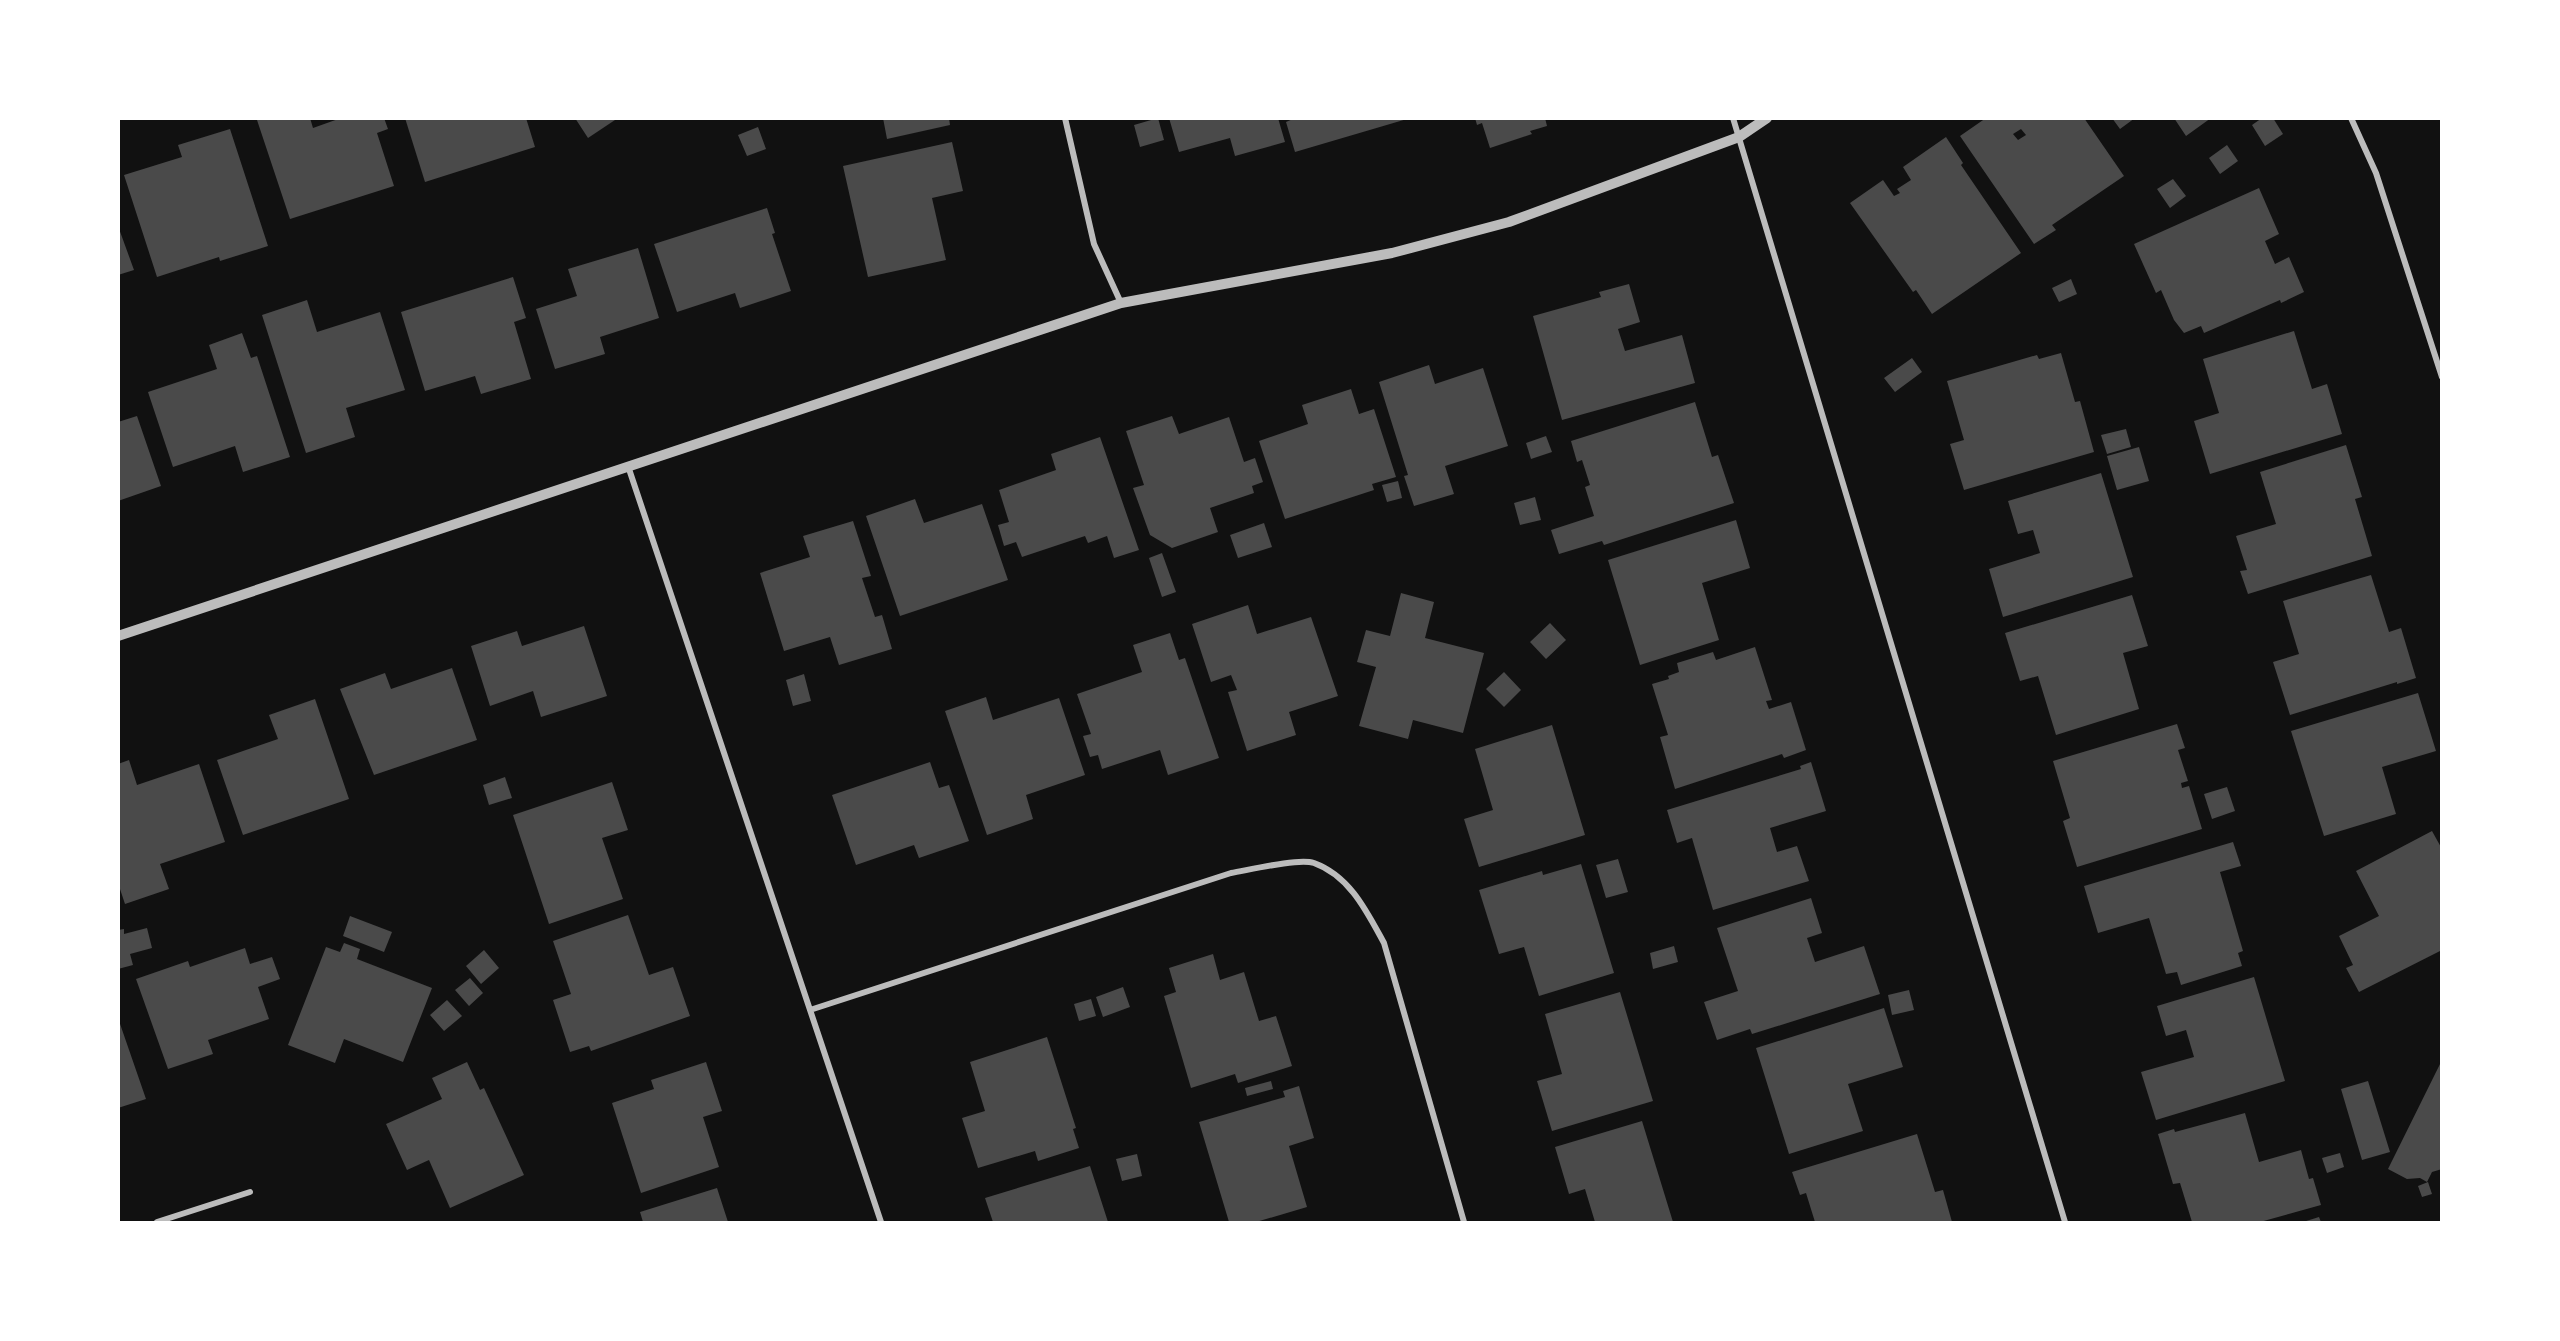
<svg xmlns="http://www.w3.org/2000/svg" width="2560" height="1341" font-family="Signika,sans-serif">
  <style>
    .building { fill: #4a4a4a; fill-rule: evenodd }
    .lines { fill: none; stroke-linecap: round; stroke-linejoin: round }
    .minor { stroke: #bcbcbc; stroke-width: 6 }
    .tertiary { stroke: #bcbcbc; stroke-width: 10 }
  </style>
  <rect width="100%" height="100%" fill="#111"/>
  <path class="building" d="M 260,118 L 310,118 L 313,128 L 341,118 L 384,118 L 388,129 L 377,133 L 394,186 L 290,219 L 257,120 Z
    M 405,118 L 526,118 L 535,147 L 425,182 Z
    M 575,118 L 618,118 L 588,138 Z
    M 883,118 L 949,118 L 950,125 L 887,139 Z
    M 1158,118 L 1164,140 L 1140,147 L 1134,125 Z
    M 1169,118 L 1278,118 L 1285,142 L 1235,156 L 1230,138 L 1179,152 Z
    M 1295,118 L 1407,118 L 1407,119 L 1295,152 L 1286,122 Z
    M 1475,118 L 1545,118 L 1547,126 L 1530,131 L 1532,134 L 1490,148 L 1482,123 L 1477,125 Z
    M 1986,118 L 2084,118 L 2124,176 L 2052,225 L 2056,230 L 2034,244 L 1960,136 ZM 2021,129 L 2026,135 L 2018,140 L 2013,134 Z
    M 2112,118 L 2135,118 L 2120,129 Z
    M 2174,118 L 2211,118 L 2186,136 Z
    M 2262,118 L 2273,118 L 2283,134 L 2265,146 L 2252,125 Z
    M 758,127 L 766,149 L 747,156 L 738,135 Z
    M 230,129 L 268,246 L 220,261 L 219,257 L 157,277 L 124,175 L 182,157 L 178,145 Z
    M 1946,137 L 1963,163 L 1961,165 L 2021,253 L 1932,314 L 1916,290 L 1913,292 L 1850,203 L 1883,180 L 1894,196 L 1900,193 L 1897,189 L 1911,180 L 1903,167 Z
    M 952,142 L 963,191 L 932,198 L 946,260 L 868,277 L 843,166 Z
    M 2227,145 L 2238,161 L 2220,174 L 2209,158 Z
    M 2173,179 L 2186,196 L 2170,208 L 2157,189 Z
    M 2259,188 L 2279,234 L 2265,241 L 2275,264 L 2289,257 L 2304,292 L 2281,303 L 2280,300 L 2204,333 L 2201,326 L 2184,333 L 2174,320 L 2161,290 L 2156,293 L 2134,244 Z
    M 767,208 L 775,233 L 772,234 L 791,291 L 740,308 L 735,293 L 677,312 L 654,244 Z
    M 118,226 L 134,270 L 118,275 Z
    M 638,248 L 659,318 L 600,337 L 605,354 L 555,369 L 536,309 L 577,296 L 568,269 Z
    M 513,277 L 526,318 L 514,322 L 531,379 L 481,394 L 475,376 L 425,391 L 401,312 Z
    M 2071,279 L 2077,294 L 2059,302 L 2052,288 Z
    M 1629,284 L 1640,322 L 1618,329 L 1625,351 L 1682,335 L 1695,383 L 1562,420 L 1533,316 L 1601,297 L 1599,292 Z
    M 307,300 L 317,332 L 380,312 L 405,390 L 346,408 L 355,437 L 306,453 L 262,315 Z
    M 2294,331 L 2312,389 L 2327,384 L 2342,434 L 2210,474 L 2194,421 L 2219,413 L 2203,359 Z
    M 242,333 L 251,358 L 257,356 L 290,457 L 243,472 L 235,446 L 173,467 L 148,392 L 217,369 L 209,345 Z
    M 2061,353 L 2075,402 L 2080,401 L 2094,452 L 1964,490 L 1950,444 L 1964,440 L 1947,381 L 2037,355 L 2039,359 Z
    M 1912,358 L 1922,372 L 1895,392 L 1884,378 Z
    M 1429,365 L 1435,384 L 1483,368 L 1508,446 L 1445,466 L 1454,494 L 1414,506 L 1404,476 L 1408,475 L 1379,382 Z
    M 1351,389 L 1359,414 L 1374,409 L 1396,477 L 1372,484 L 1374,490 L 1285,519 L 1259,441 L 1308,424 L 1302,405 Z
    M 1695,402 L 1712,457 L 1718,455 L 1734,503 L 1604,545 L 1602,541 L 1559,554 L 1551,530 L 1594,516 L 1585,487 L 1590,485 L 1582,460 L 1577,462 L 1571,441 Z
    M 137,416 L 161,486 L 118,501 L 118,422 Z
    M 1172,416 L 1179,434 L 1229,417 L 1244,462 L 1255,458 L 1263,482 L 1252,486 L 1254,493 L 1210,508 L 1218,532 L 1172,548 L 1150,535 L 1133,488 L 1144,485 L 1126,431 Z
    M 2126,429 L 2131,447 L 2107,454 L 2101,435 Z
    M 1546,436 L 1552,452 L 1531,459 L 1526,443 Z
    M 1100,437 L 1139,550 L 1114,558 L 1107,536 L 1088,543 L 1085,536 L 1022,557 L 1016,542 L 1004,546 L 998,525 L 1009,522 L 999,490 L 1056,470 L 1051,454 Z
    M 2346,445 L 2362,497 L 2355,499 L 2372,556 L 2248,594 L 2240,571 L 2247,570 L 2236,536 L 2276,524 L 2260,472 Z
    M 2139,447 L 2149,481 L 2117,490 L 2107,456 Z
    M 2101,473 L 2133,577 L 2003,617 L 1989,569 L 2040,553 L 2033,530 L 2018,534 L 2008,501 Z
    M 1398,481 L 1402,498 L 1387,502 L 1382,485 Z
    M 1535,497 L 1541,520 L 1520,525 L 1514,503 Z
    M 915,499 L 924,523 L 982,504 L 1008,580 L 900,616 L 866,516 Z
    M 1736,520 L 1750,568 L 1702,583 L 1719,640 L 1640,665 L 1608,560 Z
    M 853,521 L 871,576 L 862,578 L 875,617 L 882,615 L 892,649 L 839,665 L 830,637 L 784,651 L 760,573 L 810,557 L 803,536 Z
    M 1264,523 L 1272,547 L 1238,558 L 1230,535 Z
    M 1162,553 L 1176,592 L 1162,597 L 1149,558 Z
    M 2371,575 L 2389,632 L 2401,628 L 2416,678 L 2397,684 L 2397,682 L 2290,715 L 2273,662 L 2299,654 L 2283,601 Z
    M 1401,593 L 1434,602 L 1425,638 L 1484,653 L 1463,733 L 1413,720 L 1408,739 L 1359,726 L 1376,667 L 1357,662 L 1366,630 L 1390,636 Z
    M 2132,595 L 2148,646 L 2123,653 L 2139,709 L 2056,735 L 2038,676 L 2020,681 L 2005,633 Z
    M 1248,605 L 1257,634 L 1311,617 L 1338,696 L 1289,712 L 1296,735 L 1247,751 L 1228,692 L 1237,690 L 1231,675 L 1211,682 L 1192,624 Z
    M 1550,623 L 1566,640 L 1546,659 L 1530,642 Z
    M 584,626 L 607,696 L 541,717 L 533,691 L 490,706 L 471,646 L 517,631 L 522,646 Z
    M 1170,633 L 1179,660 L 1185,658 L 1219,758 L 1168,775 L 1160,750 L 1102,769 L 1098,755 L 1090,757 L 1083,736 L 1091,734 L 1077,694 L 1142,672 L 1133,645 Z
    M 1755,647 L 1772,700 L 1766,701 L 1769,709 L 1791,702 L 1806,750 L 1784,758 L 1782,754 L 1675,789 L 1660,737 L 1668,735 L 1652,684 L 1669,679 L 1668,676 L 1679,672 L 1677,663 L 1713,652 L 1716,660 Z
    M 452,668 L 477,740 L 374,775 L 340,689 L 385,673 L 391,689 Z
    M 1504,672 L 1521,690 L 1504,707 L 1486,689 Z
    M 804,674 L 811,701 L 793,706 L 786,680 Z
    M 2418,693 L 2436,751 L 2382,767 L 2396,814 L 2324,836 L 2291,731 Z
    M 986,697 L 993,720 L 1059,698 L 1085,775 L 1026,795 L 1033,819 L 987,835 L 945,711 Z
    M 315,699 L 349,799 L 243,835 L 217,760 L 278,739 L 269,715 Z
    M 2177,724 L 2185,748 L 2178,750 L 2188,781 L 2181,783 L 2182,788 L 2189,786 L 2202,829 L 2077,867 L 2063,821 L 2070,818 L 2053,761 Z
    M 1552,725 L 1585,835 L 1479,867 L 1464,819 L 1493,810 L 1475,749 Z
    M 129,760 L 137,785 L 199,764 L 225,842 L 160,864 L 169,889 L 125,904 L 118,883 L 118,764 Z
    M 930,762 L 939,788 L 949,785 L 969,841 L 919,858 L 914,845 L 856,865 L 832,795 Z
    M 1811,762 L 1826,811 L 1770,828 L 1777,852 L 1797,846 L 1809,881 L 1713,910 L 1692,838 L 1677,843 L 1667,810 L 1801,769 L 1800,766 Z
    M 505,777 L 512,798 L 489,805 L 483,785 Z
    M 612,782 L 628,830 L 602,838 L 623,899 L 549,924 L 513,815 Z
    M 2227,787 L 2235,811 L 2212,819 L 2204,794 Z
    M 2432,831 L 2442,849 L 2442,950 L 2359,992 L 2346,968 L 2353,965 L 2339,936 L 2379,916 L 2356,871 Z
    M 2233,842 L 2241,866 L 2220,872 L 2243,951 L 2238,953 L 2242,966 L 2181,985 L 2177,972 L 2166,974 L 2149,918 L 2098,933 L 2084,886 Z
    M 1618,859 L 1628,892 L 1606,898 L 1596,865 Z
    M 1581,864 L 1614,973 L 1539,996 L 1524,947 L 1499,954 L 1479,890 L 1542,871 L 1543,875 Z
    M 1811,898 L 1822,933 L 1807,938 L 1815,962 L 1864,946 L 1880,994 L 1752,1034 L 1750,1029 L 1717,1040 L 1704,1002 L 1738,991 L 1717,928 Z
    M 628,915 L 649,975 L 673,967 L 690,1016 L 591,1051 L 589,1046 L 570,1052 L 553,1000 L 571,994 L 553,941 Z
    M 350,916 L 392,932 L 384,952 L 343,936 Z
    M 147,928 L 152,948 L 130,954 L 133,965 L 118,969 L 118,930 L 124,929 L 124,934 Z
    M 344,943 L 360,949 L 357,959 L 432,988 L 403,1062 L 344,1039 L 335,1063 L 288,1045 L 326,947 L 340,952 Z
    M 1674,946 L 1678,962 L 1653,969 L 1650,953 Z
    M 245,948 L 250,964 L 272,957 L 280,979 L 258,987 L 269,1019 L 208,1040 L 213,1054 L 168,1069 L 136,979 L 188,961 L 190,967 Z
    M 484,950 L 499,968 L 481,984 L 466,966 Z
    M 1213,954 L 1220,980 L 1244,972 L 1259,1021 L 1276,1016 L 1292,1066 L 1238,1083 L 1235,1074 L 1191,1088 L 1164,996 L 1176,992 L 1169,968 Z
    M 2254,977 L 2285,1081 L 2156,1120 L 2141,1072 L 2194,1057 L 2186,1030 L 2166,1036 L 2157,1006 Z
    M 470,978 L 483,993 L 469,1006 L 455,990 Z
    M 1123,987 L 1130,1007 L 1103,1017 L 1096,997 Z
    M 1909,990 L 1914,1010 L 1892,1015 L 1888,995 Z
    M 1620,992 L 1653,1101 L 1552,1131 L 1537,1081 L 1562,1074 L 1545,1014 Z
    M 1091,999 L 1096,1016 L 1079,1021 L 1074,1004 Z
    M 447,1000 L 462,1016 L 444,1031 L 430,1015 Z
    M 1884,1008 L 1903,1067 L 1848,1084 L 1863,1131 L 1789,1154 L 1756,1048 Z
    M 118,1018 L 146,1099 L 118,1108 Z
    M 1047,1037 L 1076,1128 L 1073,1129 L 1079,1148 L 1038,1161 L 1035,1151 L 978,1168 L 962,1118 L 985,1111 L 970,1062 Z
    M 2442,1060 L 2442,1169 L 2432,1172 L 2427,1182 L 2420,1178 L 2407,1179 L 2388,1169 Z
    M 467,1062 L 480,1090 L 484,1088 L 524,1175 L 450,1208 L 429,1160 L 407,1170 L 386,1124 L 442,1099 L 432,1078 Z
    M 706,1062 L 722,1111 L 703,1117 L 719,1167 L 641,1193 L 612,1103 L 654,1089 L 651,1080 Z
    M 1271,1081 L 1273,1089 L 1247,1096 L 1245,1088 Z
    M 2368,1081 L 2390,1152 L 2362,1160 L 2341,1089 Z
    M 1299,1086 L 1314,1138 L 1289,1146 L 1307,1207 L 1256,1222 L 1229,1222 L 1199,1122 L 1285,1097 L 1283,1091 Z
    M 2245,1113 L 2259,1162 L 2301,1150 L 2309,1179 L 2313,1178 L 2321,1205 L 2260,1222 L 2192,1222 L 2180,1183 L 2173,1184 L 2158,1134 L 2174,1129 L 2175,1132 Z
    M 1642,1121 L 1673,1222 L 1595,1222 L 1585,1189 L 1569,1194 L 1555,1147 Z
    M 1917,1134 L 1935,1192 L 1943,1190 L 1952,1222 L 1815,1222 L 1806,1193 L 1800,1195 L 1792,1172 Z
    M 2340,1153 L 2344,1167 L 2327,1173 L 2322,1158 Z
    M 1137,1154 L 1142,1176 L 1122,1181 L 1116,1159 Z
    M 1090,1166 L 1108,1222 L 993,1222 L 985,1198 Z
    M 2428,1182 L 2432,1194 L 2422,1197 L 2418,1186 Z
    M 717,1188 L 728,1222 L 643,1222 L 640,1212 Z
    M 2319,1217 L 2321,1222 L 2303,1222 Z"/>
  <g class="lines">
    <path class="minor" d="M 1065,118 L 1094,244 L 1121,303
      M 1733,118 L 2065,1222
      M 2351,118 L 2376,173 L 2442,377
      M 628,466 L 881,1222
      M 810,1010 L 1231,873 C 1249,870 1298,858 1314,863 C 1350,876 1367,912 1384,943 L 1464,1222
      M 157,1222 L 250,1192"/>
    <path class="tertiary" d="M 118,636 L 1121,303 L 1392,253 L 1509,222 L 1739,137 L 1767,118"/>
  </g>
  <rect width="2560" height="1341" fill="none" stroke="#ffffff" stroke-width="240"/>
</svg>
